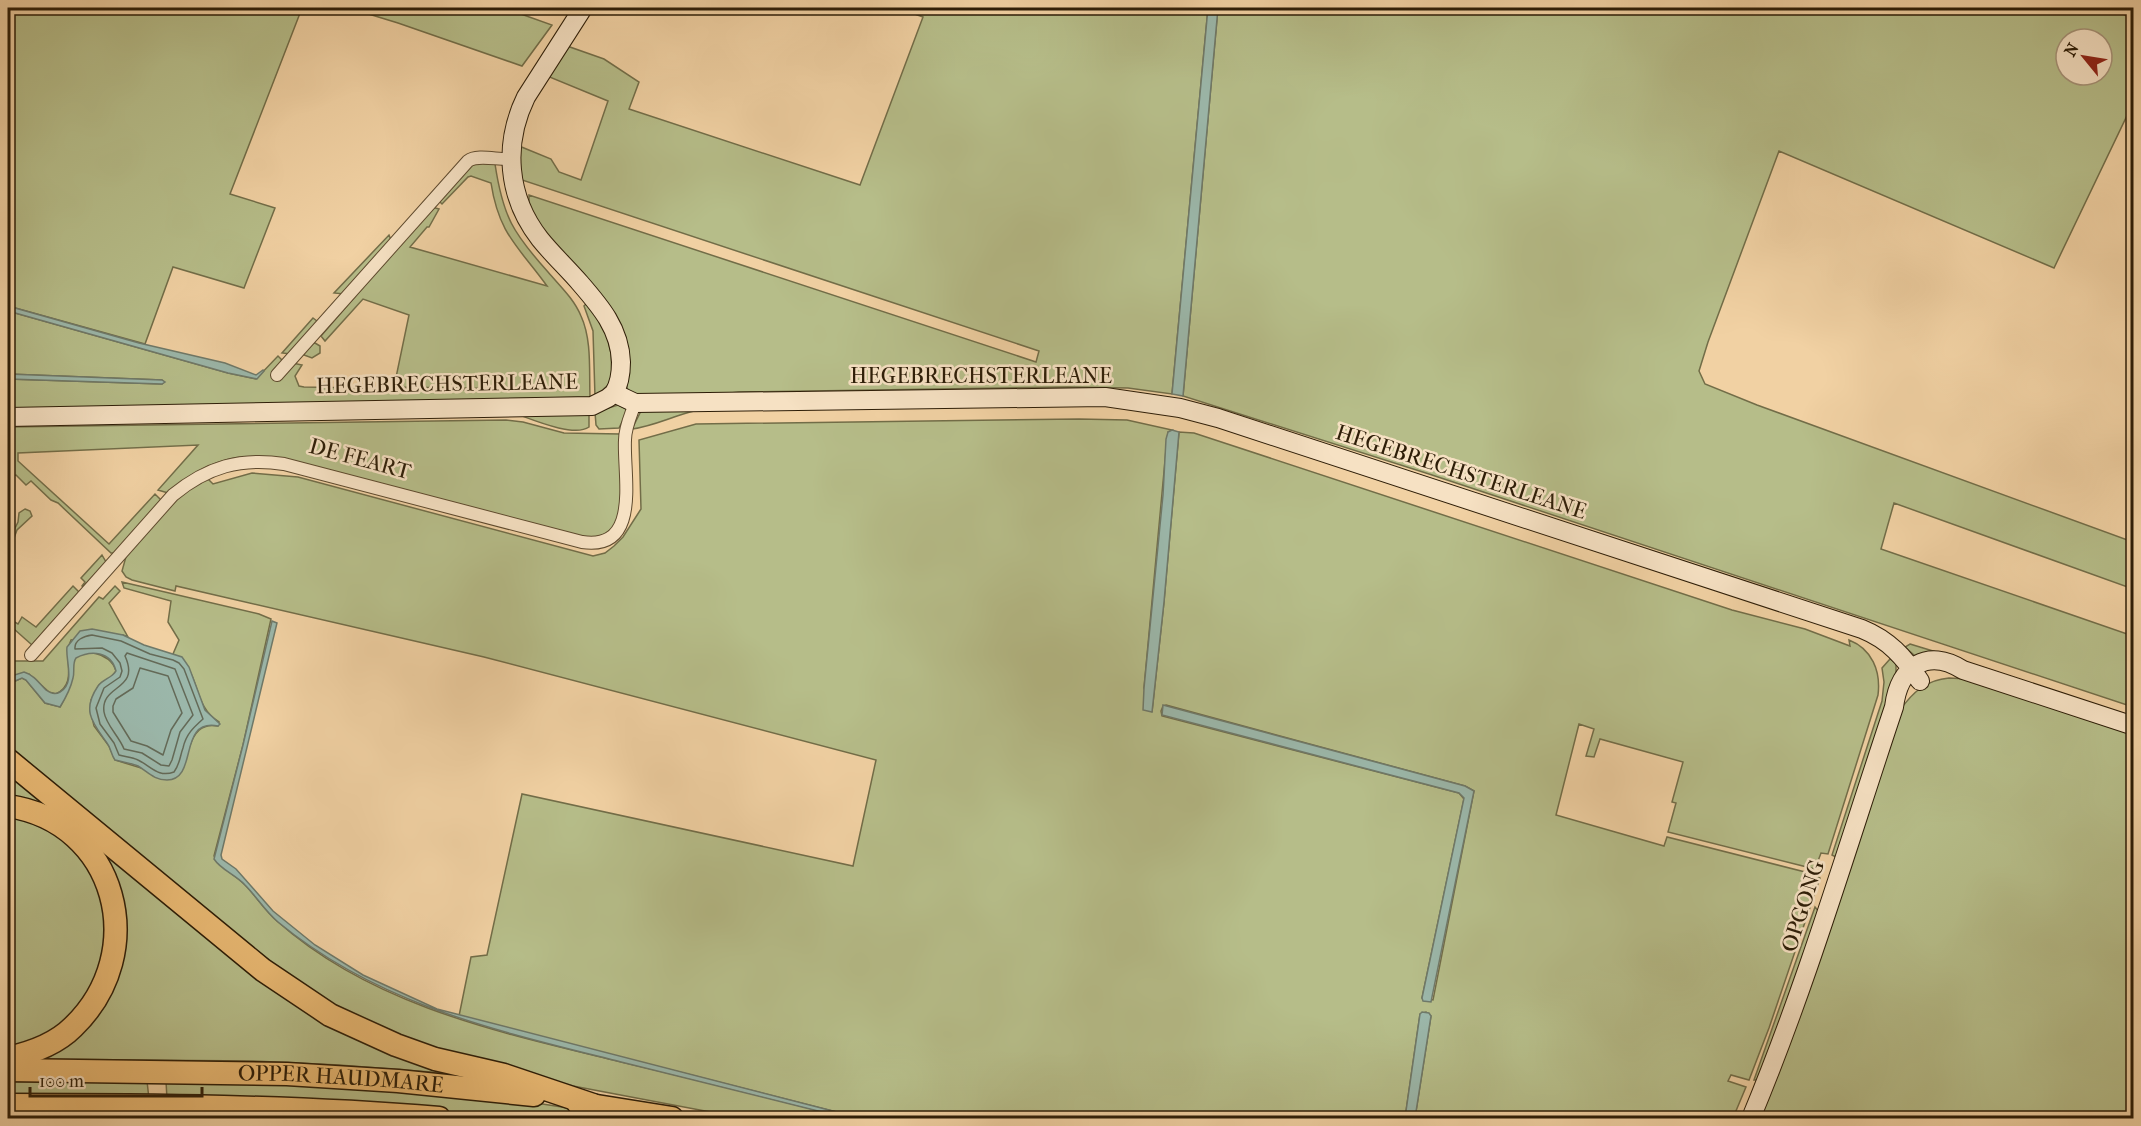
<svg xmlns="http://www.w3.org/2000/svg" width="2141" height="1126" font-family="'IM FELL French Canon',serif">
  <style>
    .green { fill: #b6bd89; stroke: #726d48; stroke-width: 1.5; fill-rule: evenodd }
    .water { fill: #9bb7aa; stroke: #6f7969; stroke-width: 1.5 }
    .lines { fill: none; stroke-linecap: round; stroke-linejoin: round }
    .shore { stroke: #646a58; stroke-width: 1.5 }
    .street-casing { stroke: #5e4a2e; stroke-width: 14 }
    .secondary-casing { stroke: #2d1d07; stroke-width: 20 }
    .highway-casing { stroke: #2d1d07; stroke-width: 25 }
    .street { stroke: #f6e1c3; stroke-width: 12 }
    .secondary { stroke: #f6e1c3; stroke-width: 18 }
    .highway { stroke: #e8b872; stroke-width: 22 }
    .labels { text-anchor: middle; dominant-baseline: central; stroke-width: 5; stroke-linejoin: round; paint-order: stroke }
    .street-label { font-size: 22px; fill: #2d1d07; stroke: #f6e1c3 }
  </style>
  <rect width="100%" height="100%" fill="#f1d1a3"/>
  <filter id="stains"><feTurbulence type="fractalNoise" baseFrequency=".00333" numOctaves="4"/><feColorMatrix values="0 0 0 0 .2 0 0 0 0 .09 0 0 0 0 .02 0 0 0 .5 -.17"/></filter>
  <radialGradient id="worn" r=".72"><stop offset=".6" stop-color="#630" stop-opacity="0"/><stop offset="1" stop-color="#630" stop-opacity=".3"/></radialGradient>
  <path class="green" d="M 8,8 L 302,8 L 230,194 L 275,208 L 244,288 L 173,267 L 145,344 L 8,306 Z
    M 349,8 L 504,8 L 552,25 L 522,66 L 398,23 Z
    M 898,8 L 1208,8 L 1172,394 L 1128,388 L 1068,387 L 739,392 L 697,397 L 638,396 L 630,393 L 627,388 L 625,354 L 539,228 L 529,207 L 529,195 L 1036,362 L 1039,351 L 522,180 L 520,175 L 519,146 L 551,159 L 559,172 L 581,180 L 608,101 L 547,76 L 567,46 L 604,59 L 639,82 L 629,109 L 860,185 L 923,17 Z
    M 1218,8 L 2111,8 L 2133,19 L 2133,103 L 2054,268 L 1779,151 L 1708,342 L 1699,371 L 1705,384 L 1757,405 L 2133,542 L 2133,589 L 1894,503 L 1881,549 L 2133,636 L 2133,707 L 1429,474 L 1183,396 ZM 2066,39 L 2102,39 L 2102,75 L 2066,75 Z
    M 478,163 L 495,164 C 503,217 513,233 548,272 C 560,286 574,299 581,316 C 592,340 589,371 590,397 L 8,410 L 8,379 L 162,384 L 164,382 L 162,380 L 8,374 L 8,311 L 228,373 L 256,379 L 278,356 L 283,361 L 302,365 L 295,376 L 299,386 L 304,387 L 476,390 L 522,389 L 394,387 L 409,315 L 363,299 L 325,341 L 321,336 L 432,207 L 439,209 L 429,227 L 427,227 L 410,247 L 547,286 C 519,247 499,235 491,183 L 471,176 L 468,177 L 442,204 L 439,201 L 471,166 Z
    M 389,235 L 391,240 L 344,294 L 334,293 Z
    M 587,303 L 605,326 L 611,353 L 612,376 L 608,385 L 595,397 L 593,331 L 584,306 Z
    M 313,318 L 317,321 L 317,324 L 291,354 L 282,353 Z
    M 315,343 L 320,346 L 320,353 L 312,358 L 304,355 L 304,351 L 310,344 Z
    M 618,405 L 626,409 L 626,414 L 619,428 L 599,429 L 596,425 L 595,412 Z
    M 694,408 L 694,411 C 673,416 654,426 632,429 L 641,411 Z
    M 589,411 L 589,427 C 573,438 529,418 511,412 Z
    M 1079,419 L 1127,420 L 1172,430 L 1168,432 L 1166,450 L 1144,688 L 1152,712 L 1164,602 L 1179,432 L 1194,433 L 1732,610 L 1805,629 L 1850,646 L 1849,640 C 1872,649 1881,671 1878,695 L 1828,854 L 1821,853 L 1815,869 L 1668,832 L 1676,803 L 1672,802 L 1683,762 L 1600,739 L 1594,757 L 1586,756 L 1594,729 L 1579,724 L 1556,815 L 1664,846 L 1667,837 L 1813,874 L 1820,878 L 1769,1028 L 1749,1080 L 1731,1075 L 1728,1081 L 1746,1087 L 1733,1118 L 1415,1118 L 1431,1016 L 1426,1012 L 1420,1014 L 1405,1118 L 860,1118 L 459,1016 L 471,957 L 487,955 L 522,794 L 853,866 L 876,760 L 484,657 L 176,586 L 175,591 L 132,580 L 126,577 L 122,571 L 127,553 L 174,499 L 206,477 L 213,484 L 252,473 L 298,477 L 593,556 L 605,553 L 614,546 L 623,537 L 641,509 L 639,440 L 696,424 ZM 1166,705 L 1465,786 L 1474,791 L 1433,1000 L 1422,998 L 1464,799 L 1459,793 L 1162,716 L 1161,711 L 1163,706 Z
    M 506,420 L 523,422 L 564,433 L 620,434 L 622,504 L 617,525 L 602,536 L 583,539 L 274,459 C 265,458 255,456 245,457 C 217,458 189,475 168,493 L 158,490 L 198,445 L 18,453 L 18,461 L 109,544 L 155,494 L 161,500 L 114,553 L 111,553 L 58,503 L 51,500 L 31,481 L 26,485 L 16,475 L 8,476 L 8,427 Z
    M 25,509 L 30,511 L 32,516 L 17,530 L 14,538 L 13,532 L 18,522 L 19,513 Z
    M 102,555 L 106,562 L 83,587 L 82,586 L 85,582 L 81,578 Z
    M 122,582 L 259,614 L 271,619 L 243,745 L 214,856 C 221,870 237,875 247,887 C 257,898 265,910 277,921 C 371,1005 498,1032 617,1061 C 694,1079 770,1098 846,1118 L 742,1118 L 573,1086 L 438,1050 L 361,1020 L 289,978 L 8,748 L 8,684 L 22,678 L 26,680 L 45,703 L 60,707 C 70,692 66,674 74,660 C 81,647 111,652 116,671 L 112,676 L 99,685 L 91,700 L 90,708 L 94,726 L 109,746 L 115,760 L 141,768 L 189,748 C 194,733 201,723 218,726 L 219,722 C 190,704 203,671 173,654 L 179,640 L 168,622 L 171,601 L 124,588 Z
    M 73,586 L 79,592 L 32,645 L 14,629 L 9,635 L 8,633 L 8,618 L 18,624 L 22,617 L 36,627 Z
    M 115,586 L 120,591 L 109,603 L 128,637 L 123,635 L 71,640 C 62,657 79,683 56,694 L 49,692 L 29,674 L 8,677 L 8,661 L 43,661 L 99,597 L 103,599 Z
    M 1910,644 L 1933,651 L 2133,717 L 1914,655 L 1905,647 Z
    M 1890,659 L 1896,663 L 1896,673 L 1836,857 L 1832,855 L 1882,701 L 1884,682 L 1882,668 Z
    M 1949,678 L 1968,679 L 2133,732 L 2133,1118 L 1756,1118 L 1900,710 C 1913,692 1926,680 1949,678 Z
    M 8,767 L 267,979 L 457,1074 L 339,1065 L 254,1061 L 26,1059 L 113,974 L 99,861 L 8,802 Z
    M 8,816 L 23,819 L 51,832 L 72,848 L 90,871 L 101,894 L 107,939 L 95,983 L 67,1019 L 46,1035 L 8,1048 Z
    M 1815,907 L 1819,912 L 1758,1080 L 1754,1080 Z
    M 147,1081 L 149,1099 L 8,1098 L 8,1082 Z
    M 166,1081 L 310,1084 L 536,1103 L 633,1118 L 497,1118 L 395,1107 L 167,1099 Z
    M 73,1116 L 164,1118 L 29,1118 L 29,1117 Z"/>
  <path class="water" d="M 1208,8 L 1218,8 L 1183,396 L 1172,394 Z
    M 8,306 L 139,343 L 225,363 L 256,375 L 263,370 L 264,371 L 257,379 L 228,373 L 8,311 Z
    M 8,374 L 162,380 L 165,382 L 162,384 L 8,379 Z
    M 1172,430 L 1179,432 L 1164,602 L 1152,712 L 1143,710 L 1144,688 L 1163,495 L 1166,439 L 1168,432 Z
    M 272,621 L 277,623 L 221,855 L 222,859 L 236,869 L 273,911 L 315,945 L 363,975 L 437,1009 L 860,1118 L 846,1118 C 771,1099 696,1080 621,1062 C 498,1031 378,1005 278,922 C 265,911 257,897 245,885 C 236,875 221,870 214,859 L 243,745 Z
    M 92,629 L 123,635 L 144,645 L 182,657 L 189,667 L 205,710 L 220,724 L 218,726 C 177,718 199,780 167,780 C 154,780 148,772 138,766 C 131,763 122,762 115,760 C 111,755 111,748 107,743 C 93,723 81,711 98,686 C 103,679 112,678 116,671 C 111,651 91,650 76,658 C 72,664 75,671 73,678 C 71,687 65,699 60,707 L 45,703 L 26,680 L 22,678 L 8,684 L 8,677 L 24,672 C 34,675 39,683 46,690 C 50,693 55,695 60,692 C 76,683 65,660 67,647 L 80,631 Z
    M 1163,705 L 1465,786 L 1474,791 L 1431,1002 L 1423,1001 L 1422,998 L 1464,798 L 1459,793 L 1162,715 Z
    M 1422,1012 L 1429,1013 L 1431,1016 L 1415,1118 L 1405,1118 L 1420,1014 Z"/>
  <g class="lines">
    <path class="shore" d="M 92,635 L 121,641 L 150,654 L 173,660 L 179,663 L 184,669 L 203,719 C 194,727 186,734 183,748 C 180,756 180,764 174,772 C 158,778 151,766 138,760 C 132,757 125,757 119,755 L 114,743 L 100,724 L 96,708 L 104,688 L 120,677 L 122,671 L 120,663 L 112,653 L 102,648 L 75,649 C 74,640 84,636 92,635 Z
      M 127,653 L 175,669 L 193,715 L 180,732 L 172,760 L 169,766 L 161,765 L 142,753 L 124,749 C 119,736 106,725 104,712 C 100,684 141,691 125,656 Z
      M 140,668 L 168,676 L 182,713 L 171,730 L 163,755 L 147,746 L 131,741 L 113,712 L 113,706 L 116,699 L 133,688 Z"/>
    <g class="street-casing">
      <path id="street" d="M 277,375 L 468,161 C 477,154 498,160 510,159
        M 31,655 L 173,495 C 207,467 241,457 284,464 L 582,542 C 642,551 623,475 625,440 C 625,427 631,415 635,403"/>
    </g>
    <g class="secondary-casing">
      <path id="secondary" d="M 583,8 L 526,97 C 503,144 507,197 540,239 C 552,254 567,268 580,283 C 600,306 620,329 621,362 C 621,373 620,383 614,393
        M 8,417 L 592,406 L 608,398 L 614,393 L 635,403 L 1105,397 L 1180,408 L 1218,418 L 1862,629 C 1889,640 1904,657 1920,681
        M 1751,1118 C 1807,984 1848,844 1894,707 C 1899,667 1927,647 1963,670 L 2134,726"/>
    </g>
    <g class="highway-casing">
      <g id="highway">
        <path d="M 8,760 L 263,970 L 330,1015 L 396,1045 L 435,1059 L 504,1075 L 593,1105"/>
        <path d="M 8,806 C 117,822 151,952 73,1027 C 56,1044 31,1053 8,1058"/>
        <path id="s1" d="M 8,1070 L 287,1074 L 398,1081 L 534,1095"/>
        <path d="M 578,1103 L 672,1118"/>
        <path d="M 8,1105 C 152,1105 295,1106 439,1118"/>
      </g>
    </g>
    <use href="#street" class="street"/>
    <use href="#secondary" class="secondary"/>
    <use href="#highway" class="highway"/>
  </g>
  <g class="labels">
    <g class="street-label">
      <text x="981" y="376">HEGEBRECHSTERLEANE</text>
      <text transform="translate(447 384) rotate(-1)">HEGEBRECHSTERLEANE</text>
      <text transform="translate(360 459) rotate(15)">DE FEART</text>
      <text transform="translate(1461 472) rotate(18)">HEGEBRECHSTERLEANE</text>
      <text transform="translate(1803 906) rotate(-72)">OPGONG</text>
      <text stroke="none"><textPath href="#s1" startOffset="333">OPPER HAUDMARE</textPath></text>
    </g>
  </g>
  <rect width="2141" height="1126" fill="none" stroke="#f1d1a3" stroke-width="30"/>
  <rect x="9" y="9" width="2123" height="1108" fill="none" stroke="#2d1d07" stroke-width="3"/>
  <rect x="15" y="15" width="2111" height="1096" fill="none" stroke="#2d1d07" stroke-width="1.5"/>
  <g transform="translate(2084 57) rotate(300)"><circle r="28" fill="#f6e1c3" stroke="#a69378" stroke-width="1.5"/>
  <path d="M0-4.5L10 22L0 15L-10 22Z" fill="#8f2418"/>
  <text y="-9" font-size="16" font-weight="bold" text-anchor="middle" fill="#2d1d07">N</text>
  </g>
  <path d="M30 1087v9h172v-9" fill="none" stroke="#2d1d07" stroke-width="3"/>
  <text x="39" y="1087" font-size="18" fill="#2d1d07" stroke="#f6e1c3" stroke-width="4.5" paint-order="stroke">100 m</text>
  <rect width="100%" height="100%" filter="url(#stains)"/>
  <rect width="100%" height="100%" fill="url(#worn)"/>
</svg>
